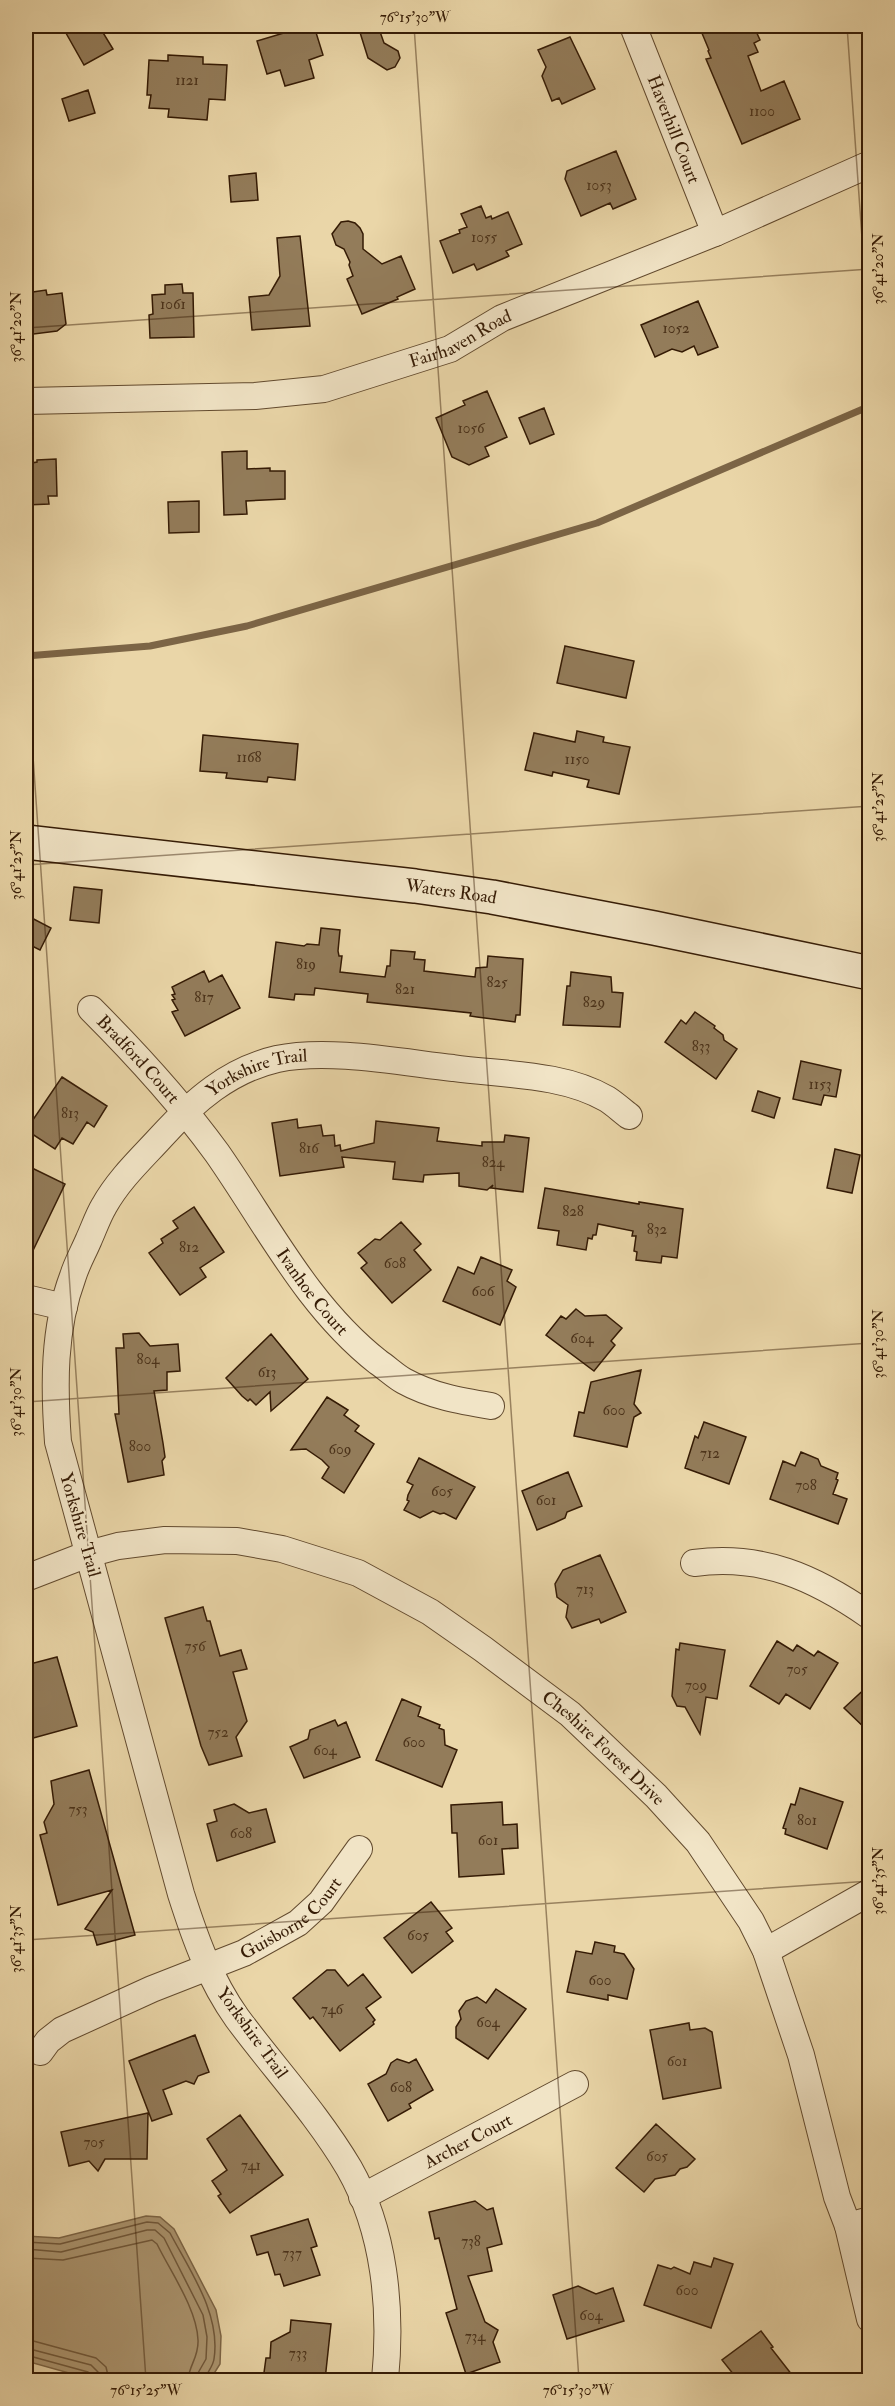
<svg xmlns="http://www.w3.org/2000/svg" width="895" height="2406" font-family="'IM FELL Double Pica',serif">
  <style>
    .water { fill: #ac9671; stroke: #7c6546; stroke-width: 1.5 }
    .lines { fill: none; stroke-linecap: round; stroke-linejoin: round }
    .shore { stroke: #70583b; stroke-width: 1.5 }
    .stream { stroke: #7c6546; stroke-width: 7 }
    .building { fill: #937c5a; stroke: #351b05; stroke-width: 1.5 }
    .street-casing { stroke: #624a2e; stroke-width: 28 }
    .secondary-casing { stroke: #351b05; stroke-width: 36 }
    .street { stroke: #f1e4c6; stroke-width: 26 }
    .secondary { stroke: #f1e4c6; stroke-width: 33 }
    .ticks { fill: none; stroke: #351b05; stroke-width: 1.5; stroke-opacity: 0.45 }
    .labels { text-anchor: middle; dominant-baseline: central; stroke-width: 4.5; stroke-linejoin: round; paint-order: stroke }
    .number-label { font-size: 15px; fill: #4c331a }
    .street-label { font-size: 18px; fill: #351b05; stroke: #f1e4c6 }
    .neatline { fill: none; stroke: #351b05; stroke-width: 2 }
    .ticks-label { font-size: 15px; text-anchor: middle; fill: #351b05 }
  </style>
  <rect width="100%" height="100%" fill="#ead6a8"/>
  <filter id="stains"><feTurbulence type="fractalNoise" baseFrequency=".00333" numOctaves="4"/><feColorMatrix values="0 0 0 0 .2 0 0 0 0 .09 0 0 0 0 .02 0 0 0 .5 -.17"/></filter>
  <radialGradient id="worn" r=".72"><stop offset=".6" stop-color="#630" stop-opacity="0"/><stop offset="1" stop-color="#630" stop-opacity=".3"/></radialGradient>
  <path class="water" d="M 146,2216 L 160,2217 L 174,2229 L 216,2310 L 221,2336 L 220,2364 L 210,2380 L 94,2380 L 26,2361 L 26,2236 L 59,2238 Z"/>
  <g class="lines">
    <path class="shore" d="M 26,2242 L 60,2244 L 147,2222 L 158,2223 L 170,2233 C 190,2271 221,2314 214,2359 C 213,2367 206,2373 205,2380
      M 26,2249 L 61,2252 L 147,2230 L 155,2230 L 164,2238 L 203,2315 L 207,2337 L 206,2359 L 198,2373 L 197,2380
      M 26,2258 L 63,2260 L 152,2240 L 157,2244 C 170,2271 197,2309 198,2340 C 199,2357 189,2365 188,2380
      M 26,2339 L 96,2358 L 106,2367 L 109,2380
      M 26,2348 L 91,2365 L 98,2372 L 100,2380
      M 26,2355 L 88,2372 L 92,2375 L 92,2380"/>
    <path class="stream" d="M 26,656 L 150,646 L 247,626 L 597,523 L 870,406"/>
  </g>
  <path class="building" d="M 62,26 L 99,26 L 113,49 L 84,65 Z
    M 307,26 L 314,26 L 323,55 L 309,60 L 314,78 L 285,86 L 280,70 L 267,74 L 257,41 Z
    M 358,26 L 378,26 L 384,43 L 398,51 L 400,58 L 395,67 L 387,70 L 368,58 Z
    M 699,26 L 735,26 L 741,29 L 747,26 L 755,29 L 760,40 L 754,43 L 758,52 L 748,56 L 761,91 L 784,81 L 800,119 L 742,144 L 706,59 L 711,58 L 708,51 L 709,50 Z
    M 570,37 L 595,89 L 562,104 L 559,98 L 552,101 L 542,76 L 546,67 L 538,50 Z
    M 168,55 L 203,57 L 203,64 L 227,65 L 225,100 L 209,99 L 207,120 L 168,117 L 169,109 L 149,108 L 151,95 L 147,95 L 149,60 L 168,61 Z
    M 88,90 L 95,113 L 69,121 L 62,99 Z
    M 616,151 L 636,199 L 613,209 L 610,203 L 581,216 L 565,179 L 567,171 Z
    M 256,173 L 258,200 L 231,202 L 229,176 Z
    M 481,206 L 486,218 L 491,216 L 492,219 L 508,212 L 522,244 L 506,251 L 509,256 L 477,270 L 474,264 L 453,273 L 440,241 L 460,233 L 459,230 L 467,227 L 461,214 Z
    M 348,221 L 355,223 L 360,228 L 363,234 L 363,249 L 382,264 L 401,256 L 415,289 L 397,297 L 398,299 L 362,314 L 347,279 L 353,276 L 349,265 L 350,262 L 344,249 L 336,245 L 332,234 L 341,222 Z
    M 300,236 L 310,326 L 252,330 L 249,297 L 269,295 L 280,276 L 277,238 Z
    M 182,284 L 183,293 L 193,293 L 194,337 L 150,338 L 149,315 L 153,314 L 152,295 L 165,294 L 165,285 Z
    M 46,290 L 47,295 L 62,293 L 66,324 L 57,331 L 26,335 L 26,293 Z
    M 698,301 L 718,347 L 698,355 L 694,346 L 682,352 L 672,349 L 655,357 L 641,325 Z
    M 487,391 L 507,437 L 485,447 L 489,456 L 469,465 L 452,457 L 436,418 L 465,405 L 463,401 Z
    M 544,408 L 554,434 L 530,444 L 519,418 Z
    M 247,451 L 247,469 L 270,468 L 270,471 L 285,471 L 285,499 L 246,501 L 247,514 L 224,515 L 222,452 Z
    M 56,459 L 57,496 L 48,496 L 49,504 L 26,505 L 26,464 L 37,462 L 37,460 Z
    M 199,501 L 199,532 L 169,533 L 168,502 Z
    M 565,646 L 634,661 L 626,698 L 557,683 Z
    M 577,731 L 604,737 L 603,742 L 630,747 L 619,794 L 587,787 L 589,780 L 553,772 L 552,776 L 525,770 L 534,733 L 575,742 Z
    M 203,735 L 298,744 L 295,780 L 268,777 L 267,782 L 226,778 L 227,773 L 200,771 Z
    M 74,887 L 102,890 L 99,923 L 70,920 Z
    M 26,915 L 51,928 L 40,950 L 26,943 Z
    M 321,928 L 340,930 L 338,951 L 339,956 L 342,956 L 340,972 L 385,977 L 387,966 L 390,966 L 391,950 L 415,952 L 414,959 L 425,960 L 424,971 L 475,977 L 476,968 L 487,967 L 488,956 L 523,959 L 520,1015 L 516,1015 L 515,1022 L 477,1017 L 470,1016 L 471,1013 L 367,1002 L 368,994 L 315,988 L 314,995 L 295,994 L 294,1000 L 269,997 L 276,942 L 304,946 L 307,944 L 319,945 Z
    M 204,971 L 209,982 L 222,975 L 240,1008 L 185,1036 L 172,1012 L 178,1010 L 172,1000 L 175,999 L 172,995 L 175,994 L 172,987 Z
    M 571,972 L 611,977 L 612,992 L 623,993 L 620,1027 L 563,1025 L 567,986 L 570,986 Z
    M 695,1012 L 715,1026 L 714,1028 L 723,1035 L 724,1040 L 737,1049 L 716,1079 L 665,1042 L 681,1020 L 686,1024 Z
    M 801,1061 L 841,1070 L 836,1097 L 824,1095 L 821,1105 L 793,1099 Z
    M 62,1077 L 107,1106 L 94,1127 L 87,1122 L 73,1144 L 62,1138 L 55,1149 L 26,1130 Z
    M 758,1091 L 780,1098 L 774,1118 L 752,1111 Z
    M 297,1119 L 298,1128 L 321,1125 L 323,1136 L 334,1135 L 335,1146 L 340,1145 L 341,1151 L 374,1143 L 376,1121 L 439,1128 L 437,1141 L 482,1146 L 482,1142 L 504,1142 L 505,1135 L 529,1138 L 523,1192 L 491,1188 L 493,1185 L 487,1190 L 459,1186 L 459,1173 L 424,1175 L 423,1182 L 393,1179 L 395,1162 L 342,1157 L 344,1167 L 280,1176 L 272,1123 Z
    M 835,1149 L 860,1155 L 852,1193 L 827,1188 Z
    M 32,1168 L 65,1184 L 26,1265 L 26,1180 Z
    M 545,1188 L 639,1204 L 639,1202 L 683,1209 L 677,1258 L 662,1256 L 661,1263 L 636,1260 L 637,1252 L 634,1251 L 636,1236 L 632,1236 L 633,1231 L 598,1224 L 596,1235 L 593,1235 L 592,1239 L 588,1238 L 586,1250 L 557,1245 L 559,1231 L 538,1228 Z
    M 194,1207 L 224,1252 L 200,1268 L 206,1277 L 180,1295 L 149,1253 L 163,1243 L 161,1239 L 178,1228 L 173,1221 Z
    M 401,1222 L 421,1244 L 414,1250 L 431,1270 L 392,1303 L 361,1268 L 367,1263 L 358,1253 L 375,1239 L 380,1240 Z
    M 481,1257 L 512,1270 L 507,1281 L 516,1287 L 500,1325 L 443,1301 L 458,1267 L 474,1274 Z
    M 576,1309 L 585,1316 L 606,1315 L 622,1328 L 611,1341 L 615,1345 L 594,1371 L 546,1335 L 561,1316 L 566,1319 Z
    M 139,1333 L 150,1346 L 178,1344 L 180,1371 L 167,1372 L 167,1390 L 154,1391 L 163,1443 L 165,1457 L 162,1461 L 164,1475 L 128,1482 L 115,1414 L 119,1414 L 116,1348 L 124,1348 L 123,1334 Z
    M 271,1334 L 308,1379 L 271,1411 L 270,1392 L 256,1405 L 250,1399 L 248,1401 L 242,1396 L 226,1378 Z
    M 641,1370 L 634,1404 L 641,1413 L 634,1417 L 627,1447 L 574,1436 L 579,1412 L 584,1413 L 591,1382 Z
    M 327,1397 L 348,1410 L 344,1415 L 359,1426 L 355,1431 L 374,1444 L 344,1493 L 322,1478 L 329,1467 L 322,1460 L 306,1449 L 291,1450 Z
    M 704,1422 L 746,1437 L 729,1484 L 685,1468 L 695,1436 L 698,1438 Z
    M 801,1452 L 818,1459 L 821,1466 L 838,1473 L 836,1479 L 838,1480 L 833,1494 L 847,1499 L 838,1524 L 770,1499 L 783,1461 L 795,1466 Z
    M 419,1458 L 475,1487 L 456,1519 L 444,1513 L 440,1514 L 433,1511 L 420,1518 L 404,1510 L 409,1501 L 407,1500 L 408,1495 L 413,1485 L 407,1482 Z
    M 568,1472 L 582,1506 L 567,1512 L 565,1518 L 554,1523 L 537,1530 L 522,1491 Z
    M 600,1555 L 626,1612 L 601,1623 L 599,1619 L 572,1628 L 566,1617 L 568,1605 L 557,1597 L 555,1584 L 563,1570 Z
    M 203,1607 L 207,1621 L 210,1621 L 220,1656 L 241,1650 L 247,1669 L 233,1672 L 247,1721 L 236,1737 L 242,1756 L 209,1765 L 201,1746 L 165,1618 Z
    M 777,1641 L 793,1651 L 797,1645 L 814,1656 L 818,1651 L 838,1663 L 810,1709 L 786,1694 L 779,1704 L 750,1686 Z
    M 680,1643 L 725,1650 L 717,1699 L 706,1697 L 700,1734 L 685,1707 L 677,1706 L 672,1696 L 676,1649 L 679,1650 Z
    M 57,1657 L 77,1726 L 26,1740 L 26,1665 Z
    M 870,1684 L 870,1733 L 844,1708 Z
    M 402,1699 L 421,1707 L 418,1716 L 440,1725 L 439,1728 L 444,1730 L 445,1745 L 457,1750 L 442,1787 L 376,1760 Z
    M 335,1720 L 338,1726 L 346,1722 L 360,1757 L 304,1778 L 290,1747 L 308,1739 L 310,1730 Z
    M 89,1770 L 135,1935 L 97,1945 L 93,1932 L 85,1929 L 112,1890 L 58,1905 L 40,1835 L 47,1833 L 44,1822 L 54,1804 L 51,1781 Z
    M 800,1788 L 843,1802 L 827,1849 L 785,1834 L 786,1829 L 783,1828 L 791,1804 L 795,1805 Z
    M 502,1802 L 503,1825 L 517,1824 L 518,1848 L 502,1849 L 504,1874 L 459,1877 L 457,1833 L 452,1833 L 451,1805 Z
    M 234,1804 L 249,1813 L 266,1809 L 275,1842 L 217,1861 L 207,1824 L 217,1821 L 214,1810 Z
    M 431,1902 L 452,1928 L 446,1932 L 453,1941 L 412,1973 L 384,1938 Z
    M 595,1942 L 615,1946 L 614,1952 L 624,1954 L 634,1969 L 627,1999 L 608,1995 L 608,2000 L 567,1992 L 576,1951 L 592,1954 Z
    M 327,1970 L 335,1970 L 348,1986 L 363,1974 L 381,1997 L 366,2008 L 375,2020 L 373,2022 L 374,2024 L 340,2051 L 313,2017 L 310,2019 L 293,1998 Z
    M 496,1989 L 526,2009 L 488,2059 L 456,2038 L 456,2027 L 461,2019 L 459,2011 L 466,2001 L 477,1997 L 486,2003 Z
    M 689,2023 L 690,2030 L 705,2028 L 712,2032 L 721,2088 L 663,2099 L 650,2030 Z
    M 195,2035 L 209,2072 L 198,2076 L 194,2084 L 186,2081 L 163,2090 L 172,2114 L 152,2121 L 129,2061 Z
    M 397,2059 L 409,2063 L 416,2059 L 433,2090 L 409,2104 L 411,2108 L 388,2121 L 368,2084 L 386,2074 L 391,2063 Z
    M 148,2113 L 147,2159 L 105,2159 L 98,2171 L 89,2161 L 69,2166 L 61,2132 Z
    M 240,2115 L 283,2175 L 230,2213 L 218,2196 L 221,2194 L 212,2181 L 227,2170 L 207,2139 Z
    M 656,2124 L 695,2159 L 687,2167 L 680,2169 L 675,2175 L 655,2179 L 644,2192 L 616,2168 Z
    M 475,2201 L 487,2210 L 493,2208 L 502,2244 L 487,2248 L 492,2271 L 468,2276 L 485,2322 L 498,2330 L 493,2342 L 500,2362 L 466,2374 L 446,2313 L 457,2309 L 439,2238 L 435,2239 L 429,2212 Z
    M 308,2219 L 317,2246 L 311,2248 L 320,2275 L 284,2286 L 280,2274 L 275,2275 L 268,2252 L 257,2255 L 251,2236 Z
    M 714,2258 L 733,2264 L 711,2328 L 644,2305 L 658,2265 L 671,2269 L 674,2267 L 690,2274 L 694,2262 L 711,2267 Z
    M 578,2286 L 596,2294 L 613,2288 L 624,2321 L 567,2339 L 553,2295 Z
    M 291,2320 L 331,2324 L 325,2380 L 263,2380 L 266,2358 L 270,2358 L 271,2342 L 290,2332 Z
    M 761,2331 L 773,2347 L 771,2348 L 796,2380 L 738,2380 L 722,2360 Z"/>
  <g class="lines">
    <g class="street-casing">
      <g id="street">
        <path id="s1" d="M 633,26 L 715,233"/>
        <path id="s2" d="M 26,401 L 255,396 L 324,389 L 450,349 L 502,318 L 715,233 L 870,164"/>
        <path id="s3" d="M 91,1009 C 136,1054 180,1102 217,1153 C 268,1226 307,1306 378,1362 C 387,1368 395,1376 404,1381 C 431,1396 461,1401 491,1406"/>
        <path d="M 26,1298 L 64,1307"/>
        <path d="M 694,1563 C 762,1554 814,1577 870,1616"/>
        <path id="s4" d="M 26,1578 L 88,1554 L 118,1546 L 165,1540 L 237,1541 L 282,1549 L 358,1573 L 430,1612 L 483,1649 L 570,1714 L 656,1796 L 698,1842 L 751,1921 L 766,1951 L 801,2055 L 837,2197 L 848,2226 L 870,2319"/>
        <path d="M 766,1951 L 870,1892"/>
        <path id="s5" d="M 40,2052 L 48,2041 L 62,2030 L 152,1989 L 244,1953 L 298,1923 L 321,1902 L 359,1849"/>
        <path id="s6" d="M 362,2197 L 575,2084"/>
        <path d="M 848,2226 L 870,2220"/>
        <path id="s7" d="M 385,2380 C 392,2309 385,2231 349,2168 C 317,2114 274,2068 237,2018 C 210,1980 195,1938 181,1894 L 58,1442 C 54,1387 53,1329 73,1276 C 77,1263 84,1251 89,1239 C 94,1228 98,1216 104,1206 C 119,1179 142,1158 162,1136 C 194,1101 229,1070 277,1059 C 328,1048 400,1062 453,1068 C 503,1075 562,1073 607,1099 C 615,1104 622,1111 629,1116"/>
      </g>
    </g>
    <g class="secondary-casing">
      <g id="secondary">
        <path id="s8" d="M 26,842 L 415,886 L 492,897 L 654,928 L 870,973"/>
      </g>
    </g>
    <use href="#street" class="street"/>
    <use href="#secondary" class="secondary"/>
  </g>
  <path class="ticks" d="M 414,26 L 579,2380M 847,26 L 870,351M 26,328 L 870,269M 26,656 L 146,2380M 26,865 L 870,806M 26,1402 L 870,1343M 26,1940 L 870,1881"/>
  <g class="labels">
    <g class="number-label">
      <text x="187" y="80">1121</text>
      <text x="762" y="111">1100</text>
      <text x="599" y="185">1053</text>
      <text x="484" y="237">1055</text>
      <text x="173" y="304">1061</text>
      <text x="676" y="328">1052</text>
      <text x="471" y="428">1056</text>
      <text x="249" y="757">1168</text>
      <text x="577" y="759">1150</text>
      <text x="306" y="964">819</text>
      <text x="497" y="982">825</text>
      <text x="405" y="989">821</text>
      <text x="204" y="997">817</text>
      <text x="594" y="1002">829</text>
      <text x="701" y="1046">833</text>
      <text x="820" y="1084">1153</text>
      <text x="70" y="1113">813</text>
      <text x="309" y="1148">816</text>
      <text x="493" y="1162">824</text>
      <text x="573" y="1211">828</text>
      <text x="657" y="1229">832</text>
      <text x="189" y="1247">812</text>
      <text x="395" y="1263">608</text>
      <text x="483" y="1291">606</text>
      <text x="582" y="1338">604</text>
      <text x="148" y="1359">804</text>
      <text x="267" y="1372">613</text>
      <text x="614" y="1410">600</text>
      <text x="140" y="1446">800</text>
      <text x="340" y="1449">609</text>
      <text x="710" y="1453">712</text>
      <text x="806" y="1485">708</text>
      <text x="442" y="1491">605</text>
      <text x="546" y="1500">601</text>
      <text x="585" y="1589">713</text>
      <text x="195" y="1646">756</text>
      <text x="797" y="1669">705</text>
      <text x="696" y="1685">709</text>
      <text x="218" y="1732">752</text>
      <text x="414" y="1742">600</text>
      <text x="325" y="1750">604</text>
      <text x="78" y="1809">753</text>
      <text x="807" y="1820">801</text>
      <text x="241" y="1833">608</text>
      <text x="488" y="1840">601</text>
      <text x="418" y="1935">605</text>
      <text x="600" y="1980">600</text>
      <text x="332" y="2009">746</text>
      <text x="488" y="2022">604</text>
      <text x="677" y="2061">601</text>
      <text x="401" y="2087">608</text>
      <text x="94" y="2142">705</text>
      <text x="657" y="2156">605</text>
      <text x="251" y="2165">741</text>
      <text x="471" y="2241">738</text>
      <text x="292" y="2253">737</text>
      <text x="687" y="2290">600</text>
      <text x="591" y="2315">604</text>
      <text x="475" y="2336">734</text>
      <text x="298" y="2353">733</text>
    </g>
    <g class="street-label">
      <text stroke="none"><textPath href="#s1" startOffset="111">Haverhill Court</textPath></text>
      <text stroke="none"><textPath href="#s2" startOffset="444">Fairhaven Road</textPath></text>
      <text stroke="none"><textPath href="#s8" startOffset="428">Waters Road</textPath></text>
      <text stroke="none"><textPath href="#s3" startOffset="69">Bradford Court</textPath></text>
      <text stroke="none"><textPath href="#s7" startOffset="1464">Yorkshire Trail</textPath></text>
      <text stroke="none"><textPath href="#s3" startOffset="360">Ivanhoe Court</textPath></text>
      <text transform="translate(80 1525) rotate(74)">Yorkshire Trail</text>
      <text stroke="none"><textPath href="#s4" startOffset="645">Cheshire Forest Drive</textPath></text>
      <text stroke="none"><textPath href="#s5" startOffset="288">Guisborne Court</textPath></text>
      <text transform="translate(252 2033) rotate(54)">Yorkshire Trail</text>
      <text stroke="none"><textPath href="#s6" startOffset="120">Archer Court</textPath></text>
    </g>
  </g>
  <rect width="895" height="2406" fill="none" stroke="#ead6a8" stroke-width="66"/>
  <rect x="33" y="33" width="829" height="2340" class="neatline"/>
  <g class="ticks-label">
    <text x="415" y="22">76°15'30"W</text>
    <text transform="translate(878 269) rotate(-90)" y="5">36°41'20"N</text>
    <text transform="translate(16 327) rotate(-90)" y="5">36°41'20"N</text>
    <text transform="translate(878 807) rotate(-90)" y="5">36°41'25"N</text>
    <text transform="translate(16 865) rotate(-90)" y="5">36°41'25"N</text>
    <text transform="translate(878 1344) rotate(-90)" y="5">36°41'30"N</text>
    <text transform="translate(16 1402) rotate(-90)" y="5">36°41'30"N</text>
    <text transform="translate(878 1881) rotate(-90)" y="5">36°41'35"N</text>
    <text transform="translate(16 1939) rotate(-90)" y="5">36°41'35"N</text>
    <text x="146" y="2395">76°15'25"W</text>
    <text x="578" y="2395">76°15'30"W</text>
  </g>
  <rect width="100%" height="100%" filter="url(#stains)"/>
  <rect width="100%" height="100%" fill="url(#worn)"/>
</svg>
